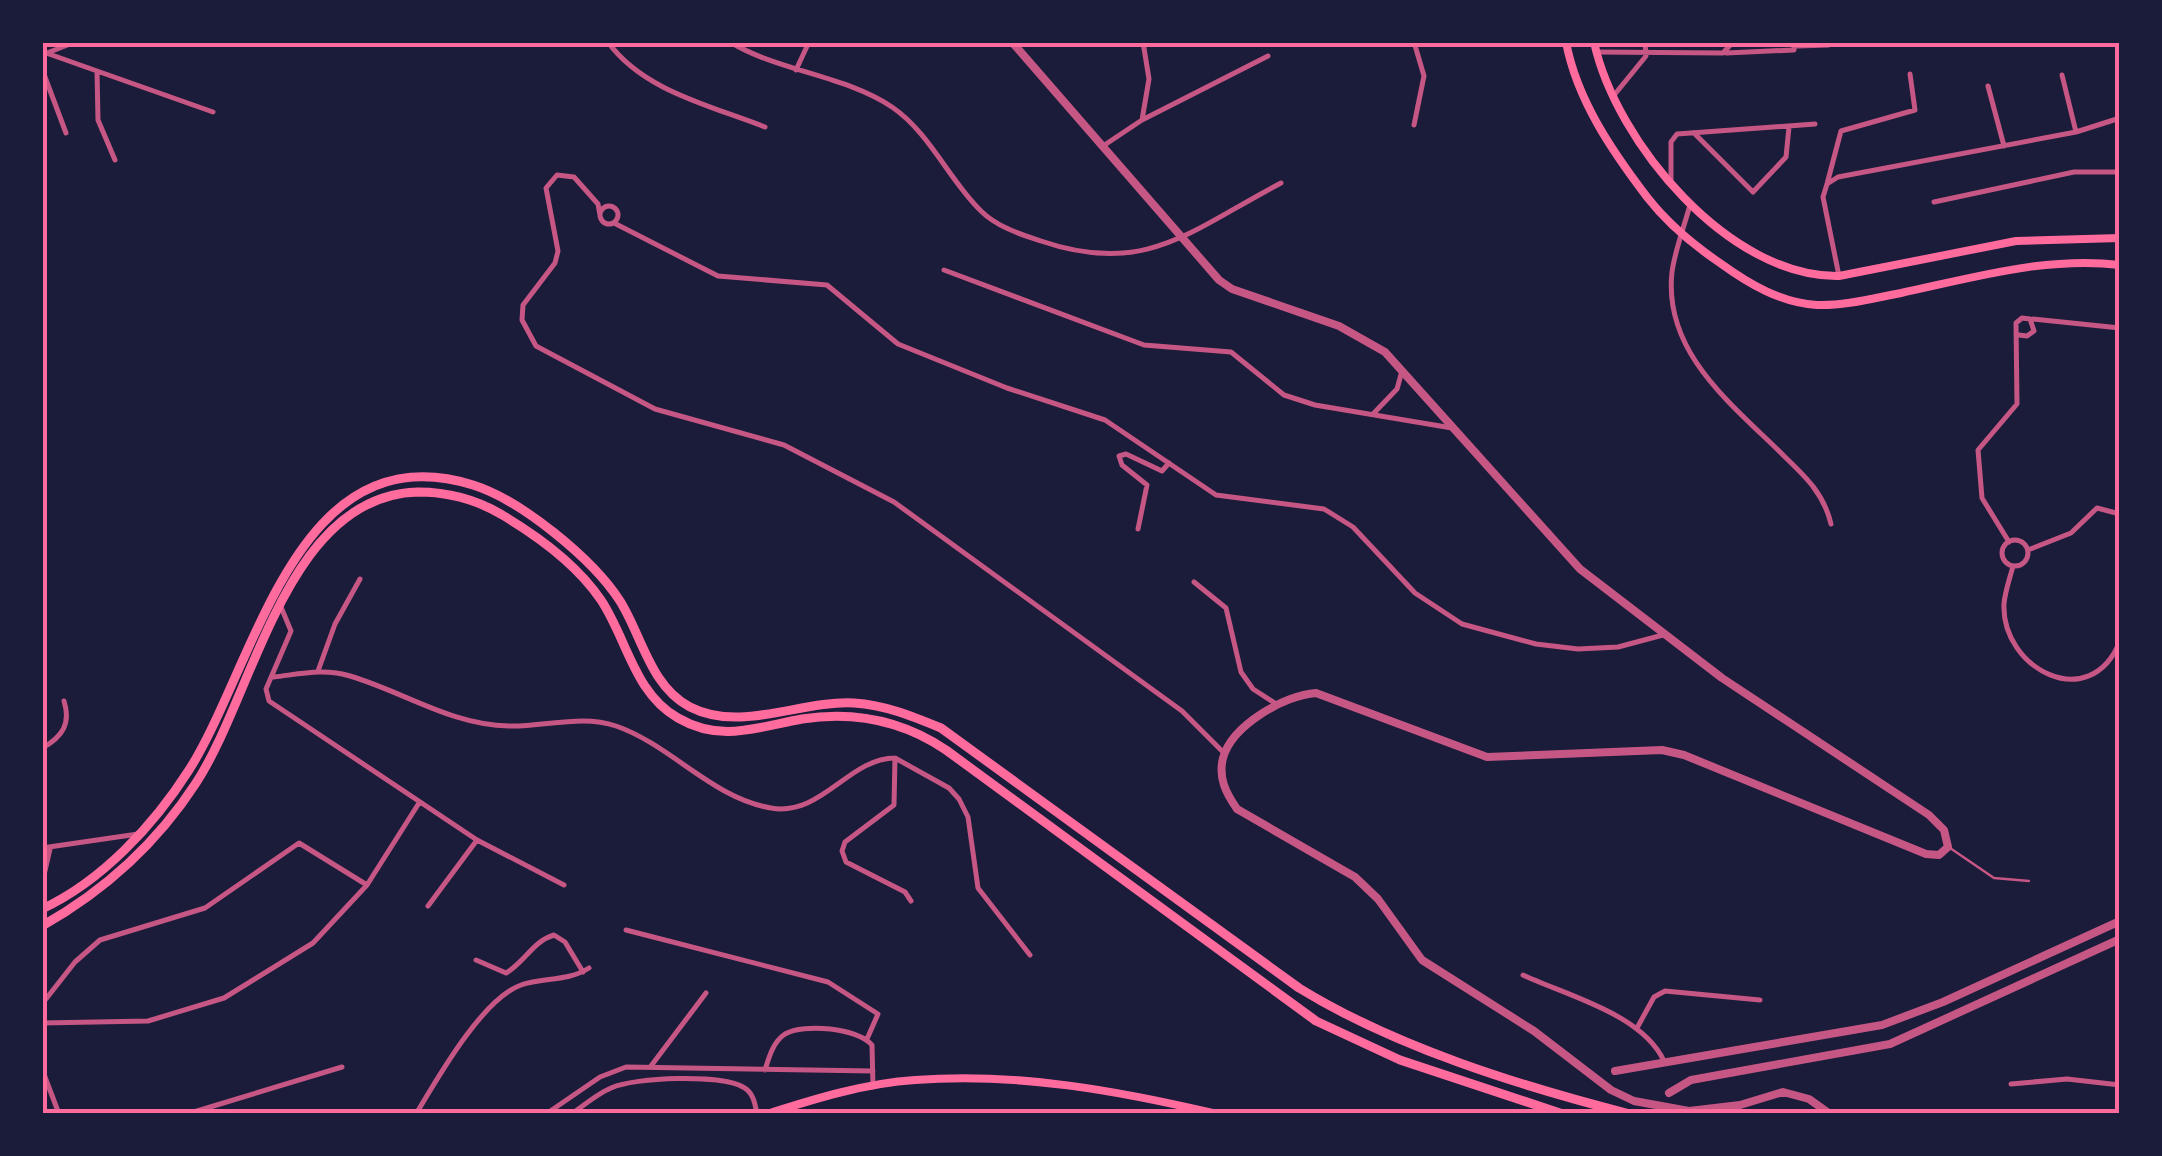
<svg xmlns="http://www.w3.org/2000/svg" width="2162" height="1156" font-family="'PT Sans Narrow',sans-serif">
  <style>
    .lines { fill: none; stroke-linecap: round; stroke-linejoin: round }
    .service { stroke: #c65784; stroke-width: 2.5 }
    .minor { stroke: #c65784; stroke-width: 5 }
    .tertiary { stroke: #c65784; stroke-width: 8 }
    .secondary { stroke: #ff6b9d; stroke-width: 8 }
    .primary { stroke: #ff6b9d; stroke-width: 9 }
    .motorway { stroke: #ff6b9d; stroke-width: 10 }
    .neatline { fill: none; stroke: #ff6b9d; stroke-width: 4 }
  </style>
  <rect width="100%" height="100%" fill="#1b1b3a"/>
  <g class="lines">
    <path class="service" d="M 1950,848 L 1994,878 L 2029,881"/>
    <path class="minor" d="M 608,42 C 643,91 712,106 765,127
      M 730,42 C 780,72 844,75 892,107 C 930,133 949,180 981,211 C 997,227 1020,234 1041,241 C 1146,277 1191,230 1281,183
      M 1797,46 L 1829,45
      M 1597,52 L 1723,53 L 1733,42
      M 1726,53 L 1794,50 L 1794,42
      M 49,54 L 213,112
      M 42,55 L 75,42
      M 42,69 L 66,133
      M 796,70 L 809,42
      M 97,71 L 98,120 L 115,160
      M 2062,75 L 2076,132
      M 1988,86 L 2004,146
      M 1615,94 L 1646,56 L 1645,42
      M 1142,120 L 1268,56
      M 1414,125 L 1424,76 L 1414,42
      M 1694,133 L 1753,192 L 1786,157 L 1789,127
      M 1103,146 L 1142,120 L 1149,79 L 1143,42
      M 1671,181 L 1671,142 L 1677,134 L 1815,124
      M 1827,184 L 1841,131 L 1915,110 L 1910,74
      M 1934,202 L 2074,172 L 2120,172
      M 1690,205 C 1684,227 1675,250 1672,272 C 1663,353 1733,405 1784,456 C 1806,477 1824,494 1831,524
      M600 215a9 9 0 1 1 18 0a9 9 0 1 1-18 0Z
      M 600,215 L 598,204 L 574,177 L 557,175 L 546,188 L 558,251 L 555,263 L 523,305 L 522,320 L 536,346 L 655,409 L 784,445 L 894,502 L 1182,711 L 1224,753
      M 614,223 L 718,276 L 827,285 L 898,344 L 1007,388 L 1105,420 L 1216,495 L 1324,509 L 1353,527 L 1415,593 L 1462,624 L 1536,644 L 1578,649 L 1618,647 L 1663,635
      M 944,270 L 1144,345 L 1231,352 L 1284,395 L 1315,405 L 1452,428
      M 1839,276 L 1823,197 L 1827,184 L 1838,177 L 2076,132 L 2120,118
      M 2033,319 L 2120,328
      M 1373,414 L 1397,389 L 1402,371
      M 1138,529 L 1147,485 L 1122,465 L 1119,456 L 1126,454 L 1162,471 L 1169,463
      M2002 553a13 13 0 1 1 26 0a13 13 0 1 1-26 0Z
      M 2009,542 L 1982,498 L 1978,450 L 2017,404 L 2016,323 L 2022,318 L 2030,319 L 2034,331 L 2027,336 L 2019,335
      M 2028,550 L 2071,533 L 2097,508 L 2120,514
      M 2013,566 C 2010,578 2005,591 2004,604 C 2001,668 2090,716 2120,641
      M 1194,582 L 1226,608 L 1241,672 L 1253,689 L 1278,705
      M 281,607 L 291,631 L 266,689 L 269,701 L 477,840 L 564,885
      M 318,671 L 335,624 L 360,579
      M 274,677 C 300,674 324,668 350,676 C 404,692 451,725 509,726 C 544,727 582,714 616,726 C 671,745 712,798 771,808 C 821,817 849,758 895,758 L 949,788 L 959,799 L 968,817 L 978,888 L 1030,955
      M 42,748 C 63,737 71,723 64,701
      M 895,758 L 894,805 L 845,842 L 842,851 L 846,862 L 905,892 L 911,901
      M 42,848 L 138,834
      M 42,884 L 50,849
      M 428,906 L 477,840
      M 626,930 L 828,982 L 878,1014 L 867,1039
      M 476,960 L 506,973 C 525,962 533,941 554,935 L 565,942 L 583,972
      M 1523,975 C 1568,996 1642,1014 1664,1061
      M 42,1004 L 75,962 L 100,940 L 205,908 L 299,843 L 367,885
      M 42,1023 L 148,1021 L 224,998 L 313,943 L 367,885 L 419,803
      M 1637,1028 L 1654,997 L 1665,991 L 1760,1000
      M 651,1066 L 706,993
      M 42,1069 L 59,1114
      M 765,1070 C 769,1057 773,1042 785,1034 C 804,1023 858,1028 872,1045 L 873,1087
      M 2011,1084 L 2067,1079 L 2120,1085
      M 187,1114 L 342,1067
      M 416,1114 C 437,1079 482,999 521,985 C 544,977 567,982 589,968
      M 546,1114 L 600,1077 L 626,1067 L 873,1071
      M 572,1114 C 584,1105 597,1094 611,1088 C 635,1077 721,1074 743,1087 C 753,1092 755,1103 757,1114"/>
    <path class="tertiary" d="M 1012,42 L 1219,280 L 1232,289 L 1339,326 L 1385,352 L 1580,569 L 1722,678 L 1929,815 L 1944,830 L 1948,847 L 1939,855 L 1926,854 L 1684,755 L 1662,750 L 1487,757 L 1316,693 C 1285,695 1232,725 1223,758 C 1218,778 1226,793 1237,809 L 1355,877 L 1378,899 L 1422,960 L 1534,1031 L 1611,1090 L 1634,1101 L 1689,1111 L 1740,1105 L 1783,1092 L 1809,1099 L 1830,1114
      M 1615,1071 L 1882,1025 L 1943,1002 L 2120,921
      M 1669,1093 L 1691,1080 L 1890,1044 L 2120,939"/>
    <path class="secondary" d="M 1566,42 C 1577,100 1612,151 1647,197 C 1668,224 1692,244 1720,263 C 1749,284 1781,303 1817,305 C 1845,306 1874,298 1901,293 C 1972,278 2046,256 2120,265
      M 1594,42 C 1616,143 1730,278 1839,276 L 2016,241 L 2120,238
      M 767,1114 C 814,1099 866,1083 915,1080 C 1016,1072 1120,1091 1217,1114"/>
    <path class="primary" d="M 42,909 C 102,881 154,825 189,770 C 257,663 296,430 473,485 C 521,500 593,559 620,601 C 642,636 650,686 690,707 C 741,733 801,700 854,703 C 885,705 912,716 941,728 L 1299,988 C 1395,1047 1520,1086 1630,1114
      M 42,926 C 104,891 157,843 196,783 C 255,693 286,495 418,492 C 449,492 478,500 504,516 C 539,537 578,566 601,600 C 627,639 634,693 678,718 C 721,743 757,727 802,719 C 854,711 903,721 946,750 L 1316,1021 L 1400,1060 L 1563,1114"/>
    <path class="motorway" d="M 921,1114 L 929,1114"/>
  </g>
  <rect width="2162" height="1156" fill="none" stroke="#1b1b3a" stroke-width="90"/>
  <rect x="45" y="45" width="2072" height="1066" class="neatline"/>
</svg>
